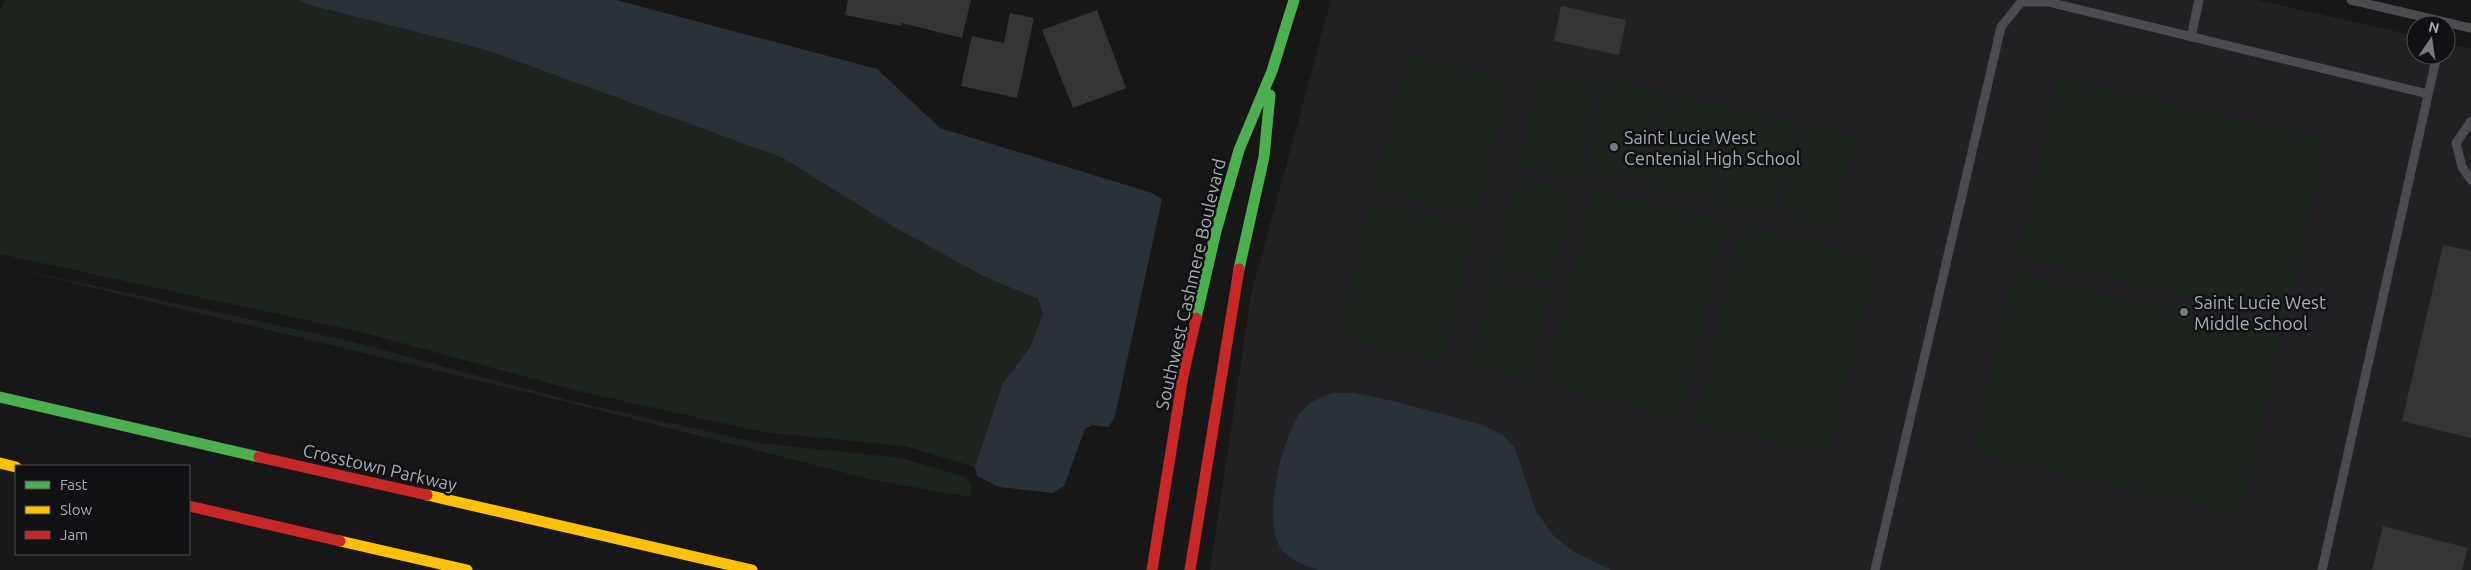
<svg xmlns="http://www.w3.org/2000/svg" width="2471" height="570" font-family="Ubuntu,sans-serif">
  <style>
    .built { fill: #212123 }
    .green { fill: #1d241e }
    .water { fill: #2a3239 }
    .building { fill: #353536 }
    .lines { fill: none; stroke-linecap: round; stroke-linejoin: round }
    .lane { stroke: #4b4c50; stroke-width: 9 }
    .fast { stroke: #4caf50; stroke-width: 11 }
    .slow { stroke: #ffc107; stroke-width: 11 }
    .jam { stroke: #c62828; stroke-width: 11 }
    .poi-dot { fill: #757880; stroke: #111113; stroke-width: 2 }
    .labels { text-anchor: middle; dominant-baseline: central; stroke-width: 5; stroke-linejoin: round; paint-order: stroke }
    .poi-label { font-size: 18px; fill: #a8adb8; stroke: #111113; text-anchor: start }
    .street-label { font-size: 18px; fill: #a8adb8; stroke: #111113 }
  </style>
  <rect width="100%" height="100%" fill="#171717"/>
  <path class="built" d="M 1331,0 L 2257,0 L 2416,36 L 2416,55 L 2446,55 L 2446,43 L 2471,49 L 2471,570 L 1210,570 L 1251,295 Z"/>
  <path class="green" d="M 5,0 L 299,0 L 310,5 L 483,49 L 783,158 L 894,227 L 983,276 L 1038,299 L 1043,314 L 1030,347 L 1003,383 L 975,467 L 904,446 L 763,432 L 574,390 L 357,331 L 0,254 L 0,10 Z
    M 1406,55 L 1509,80 L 1477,214 L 1374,189 Z
    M 1540,75 L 1597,89 L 1577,178 L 1519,164 Z
    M 2059,78 L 2327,140 L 2285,319 L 2017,256 Z
    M 1607,79 L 1665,92 L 1644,181 L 1586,167 Z
    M 1671,94 L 1729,107 L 1708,196 L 1650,183 Z
    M 1734,109 L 1792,123 L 1771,212 L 1713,198 Z
    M 1799,123 L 1856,137 L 1835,226 L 1778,213 Z
    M 1515,178 L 1572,192 L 1552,280 L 1494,267 Z
    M 1592,190 L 1727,222 L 1680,417 L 1546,386 Z
    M 1371,202 L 1474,227 L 1442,361 L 1339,337 Z
    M 1742,226 L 1876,258 L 1829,454 L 1695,422 Z
    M 3,266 L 354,342 L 571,401 L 760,443 L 901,458 L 966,477 L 972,487 L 970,497 L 873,480 L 571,403 Z
    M 2014,273 L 2282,336 L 2240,514 L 1972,452 Z
    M 1492,278 L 1550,291 L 1529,380 L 1471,367 Z"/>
  <path class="water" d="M 299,0 L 616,0 L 877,69 L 940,128 L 1152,193 L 1162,199 L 1115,416 L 1109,427 L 1092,425 L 1085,429 L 1064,486 L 1053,493 L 999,487 L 977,476 L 975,467 L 1003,383 L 1030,347 L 1043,314 L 1038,299 L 983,276 L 894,227 L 783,158 L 483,49 L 310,5 Z
    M 1333,393 L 1354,393 L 1393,401 L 1483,425 L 1503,435 L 1515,448 L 1536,511 L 1552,534 L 1572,551 L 1611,570 L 1319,570 C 1306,566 1291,561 1282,550 C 1261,524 1282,437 1300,413 C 1309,402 1319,398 1333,393 Z"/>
  <path class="building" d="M 848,0 L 971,0 L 962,38 L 902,23 L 901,26 L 845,15 Z
    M 1561,6 L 1626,20 L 1619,55 L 1554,41 Z
    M 1097,10 L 1126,88 L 1073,108 L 1042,30 Z
    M 1010,13 L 1034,18 L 1017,98 L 961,86 L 972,36 L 1004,43 Z
    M 2443,245 L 2471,251 L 2471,438 L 2402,421 Z
    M 2383,526 L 2468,548 L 2462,570 L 2372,570 Z"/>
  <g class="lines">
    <path class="lane" d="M 2351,0 L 2471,28
      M 2191,37 L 2199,0
      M 2471,121 L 2456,143 L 2462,167 L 2471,180
      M 1875,570 L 2001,27 L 2021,2 L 2048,2 L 2428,94
      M 2322,570 L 2437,55"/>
    <path class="fast" d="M 1239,269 L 1264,157 L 1270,95
      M 1196,318 L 1216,231 L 1239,150 L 1272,71 L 1294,0
      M 0,397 L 259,457"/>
    <path class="slow" d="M 0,463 L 16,467
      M 427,495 L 752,570
      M 340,541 L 467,570"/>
    <path class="jam" d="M 259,457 L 427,495
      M 189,506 L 340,541
      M 1152,570 L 1183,376 L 1196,318
      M 1190,570 L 1239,269"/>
  </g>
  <g class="poi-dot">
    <circle cx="1614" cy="147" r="5"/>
    <circle cx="2184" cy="312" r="5"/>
  </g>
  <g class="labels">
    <g class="poi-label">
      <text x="1624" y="137">Saint Lucie West<tspan x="1624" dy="21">Centenial High School</tspan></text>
      <text x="2194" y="302">Saint Lucie West<tspan x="2194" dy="21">Middle School</tspan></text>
    </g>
    <g class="street-label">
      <text transform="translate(1190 284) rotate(-77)">Southwest Cashmere Boulevard</text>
      <text transform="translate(380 467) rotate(13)">Crosstown Parkway</text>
    </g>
  </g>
  <rect x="15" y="465" width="175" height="90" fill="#111113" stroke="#4d4f55"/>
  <rect x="25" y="481" width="25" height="8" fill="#4caf50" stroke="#4d4f55"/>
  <text x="60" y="490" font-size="15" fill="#a8adb8">Fast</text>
  <rect x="25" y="506" width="25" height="8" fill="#ffc107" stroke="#4d4f55"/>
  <text x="60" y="515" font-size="15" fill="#a8adb8">Slow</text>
  <rect x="25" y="531" width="25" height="8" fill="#c62828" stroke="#4d4f55"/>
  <text x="60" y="540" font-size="15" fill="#a8adb8">Jam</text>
  <g transform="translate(2431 40) rotate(13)"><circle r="24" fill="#111113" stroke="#4d4f55"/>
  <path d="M0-4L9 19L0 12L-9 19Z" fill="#757880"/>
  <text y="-8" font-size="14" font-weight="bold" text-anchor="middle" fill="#a8adb8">N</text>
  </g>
</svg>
